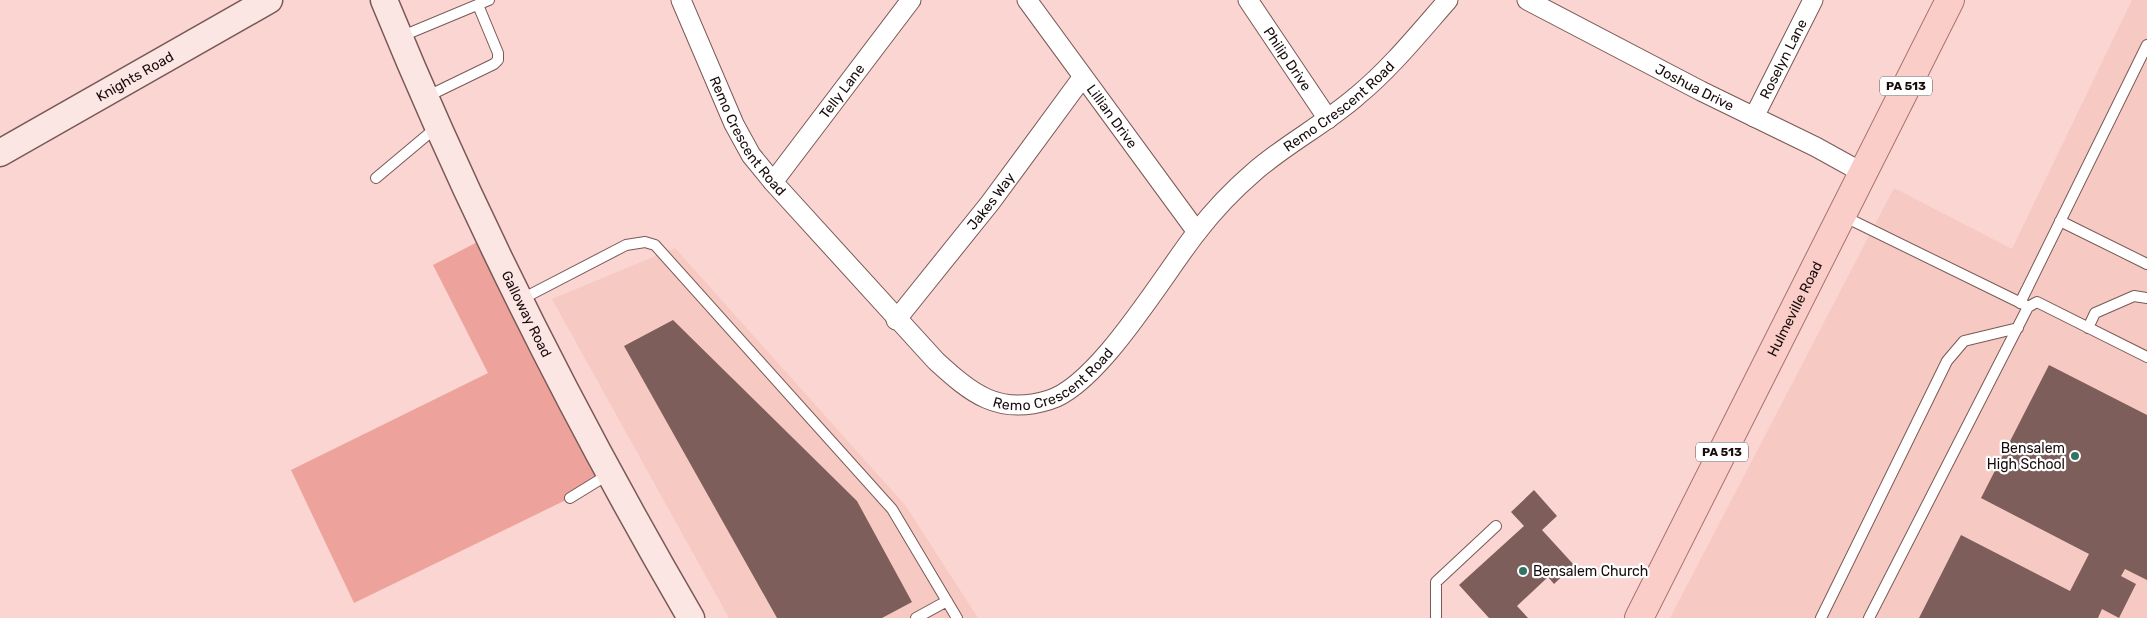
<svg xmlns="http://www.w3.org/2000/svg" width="2147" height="618" font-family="Rubik,sans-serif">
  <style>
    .built { fill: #f7c9c3 }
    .green { fill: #eda39c }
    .building { fill: #7e5e5a }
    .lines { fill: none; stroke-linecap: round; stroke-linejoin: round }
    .service-casing { stroke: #795956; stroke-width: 12 }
    .minor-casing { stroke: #795956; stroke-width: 21 }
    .secondary-casing { stroke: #795956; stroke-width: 29 }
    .primary-casing { stroke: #a8736e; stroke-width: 30 }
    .service { stroke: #fff; stroke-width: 10 }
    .minor { stroke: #fff; stroke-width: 19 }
    .secondary { stroke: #fce6e4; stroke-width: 26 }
    .primary { stroke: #facdc8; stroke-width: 28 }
    .poi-dot { fill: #317364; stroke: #fff; stroke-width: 2 }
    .labels { text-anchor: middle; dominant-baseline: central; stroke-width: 4.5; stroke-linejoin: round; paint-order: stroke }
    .shield { fill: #fff; stroke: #5d5554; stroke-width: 1 }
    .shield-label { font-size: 12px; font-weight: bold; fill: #180c0b }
    .street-label { font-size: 14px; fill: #180c0b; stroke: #fff }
    .poi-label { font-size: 14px; fill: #180c0b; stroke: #fff; text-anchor: end }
  </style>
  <rect width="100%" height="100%" fill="#fbd5d1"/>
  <path class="built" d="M 2132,0 L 2147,0 L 2147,618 L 1670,618 L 1894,188 L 2012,249 Z
    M 675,248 L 905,505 L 978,618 L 729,618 L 552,299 Z"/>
  <path class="green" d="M 489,236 L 610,474 L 570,498 L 354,603 L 291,470 L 488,373 L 433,265 Z"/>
  <path class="building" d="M 673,320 L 857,501 L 912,602 L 882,618 L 777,618 L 624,346 Z
    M 2049,365 L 2147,415 L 2147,580 L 2125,569 L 2121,576 L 2136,584 L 2119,618 L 2102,609 L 2098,618 L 1919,618 L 1961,535 L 2070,591 L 2089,554 L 1981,498 Z
    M 1534,490 L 1557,516 L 1542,530 L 1574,565 L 1554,584 L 1548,577 L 1517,606 L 1528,618 L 1489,618 L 1459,585 L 1524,526 L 1511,512 Z"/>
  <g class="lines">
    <g class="service-casing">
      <path id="service" d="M 400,37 L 489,0
        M 426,97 L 494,64 L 498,60 L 498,53 L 478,5
        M 376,178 L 438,126
        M 1843,216 L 2025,305
        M 2060,221 L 2147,264
        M 520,300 L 626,245 L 645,242 L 655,245 L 892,509 L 957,618
        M 2020,303 L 2147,45
        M 2088,328 L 2095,313 L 2134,296 L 2147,298
        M 570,498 L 609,474
        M 916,618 L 947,601
        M 1436,618 L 1436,582 L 1496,526
        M 1821,618 L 1947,361 L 1964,341 L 2018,328
        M 1869,618 L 2028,307 L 2037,302 L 2147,357"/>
    </g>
    <g class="minor-casing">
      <g id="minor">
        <path id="s1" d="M 681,0 L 734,124 L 751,155 L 773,182 L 936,361 C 971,393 998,416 1049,400 C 1099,385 1163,275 1197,232 C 1214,210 1233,190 1254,172 C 1286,144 1325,124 1357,96 C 1391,68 1419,33 1448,0"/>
        <path id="s2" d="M 1027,0 L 1197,232"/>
        <path id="s3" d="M 1248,0 L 1328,119"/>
        <path id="s4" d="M 1527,0 L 1701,91 L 1816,147 L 1863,173"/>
        <path id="s5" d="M 1754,117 L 1813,0"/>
        <path id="s6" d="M 773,182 L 911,0"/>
        <path id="s7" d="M 896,320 L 990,203 L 1082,78"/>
      </g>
    </g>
    <g class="secondary-casing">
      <g id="secondary">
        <path id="s8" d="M 384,0 C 471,213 575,419 691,618"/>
        <path id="s9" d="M 0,153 L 269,0"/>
      </g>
    </g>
    <g class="primary-casing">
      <g id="primary">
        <path id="s10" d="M 1639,618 L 1950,0"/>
      </g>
    </g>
    <use href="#service" class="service"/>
    <use href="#minor" class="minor"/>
    <use href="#secondary" class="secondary"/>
    <use href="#primary" class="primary"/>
  </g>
  <g class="poi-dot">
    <circle cx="2075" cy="456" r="5"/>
    <circle cx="1523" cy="571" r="5"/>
  </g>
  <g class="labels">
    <g class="shield">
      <rect x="1880" y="76.5" width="52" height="19" rx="4"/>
      <rect x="1696" y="442.5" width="52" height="19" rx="4"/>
    </g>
    <g class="shield-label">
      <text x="1906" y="86">PA 513</text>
      <text x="1722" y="452">PA 513</text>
    </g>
    <g class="street-label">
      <text stroke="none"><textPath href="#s3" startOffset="71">Philip Drive</textPath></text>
      <text stroke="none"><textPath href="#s5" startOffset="65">Roselyn Lane</textPath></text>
      <text stroke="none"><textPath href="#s9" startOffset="155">Knights Road</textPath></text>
      <text stroke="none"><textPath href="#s4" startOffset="189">Joshua Drive</textPath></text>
      <text stroke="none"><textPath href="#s6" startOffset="114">Telly Lane</textPath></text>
      <text stroke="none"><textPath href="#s1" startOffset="991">Remo Crescent Road</textPath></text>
      <text stroke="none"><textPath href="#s2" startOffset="144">Lillian Drive</textPath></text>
      <text stroke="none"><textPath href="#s1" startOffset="152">Remo Crescent Road</textPath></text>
      <text stroke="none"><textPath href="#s7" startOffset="152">Jakes Way</textPath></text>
      <text stroke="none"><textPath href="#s10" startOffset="346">Hulmeville Road</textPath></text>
      <text stroke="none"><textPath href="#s8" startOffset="345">Galloway Road</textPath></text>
      <text stroke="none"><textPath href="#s1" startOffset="586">Remo Crescent Road</textPath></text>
    </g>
    <g class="poi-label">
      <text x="2065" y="448">Bensalem<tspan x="2065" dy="16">High School</tspan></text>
      <text x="1533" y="571" text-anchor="start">Bensalem Church</text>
    </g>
  </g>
</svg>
